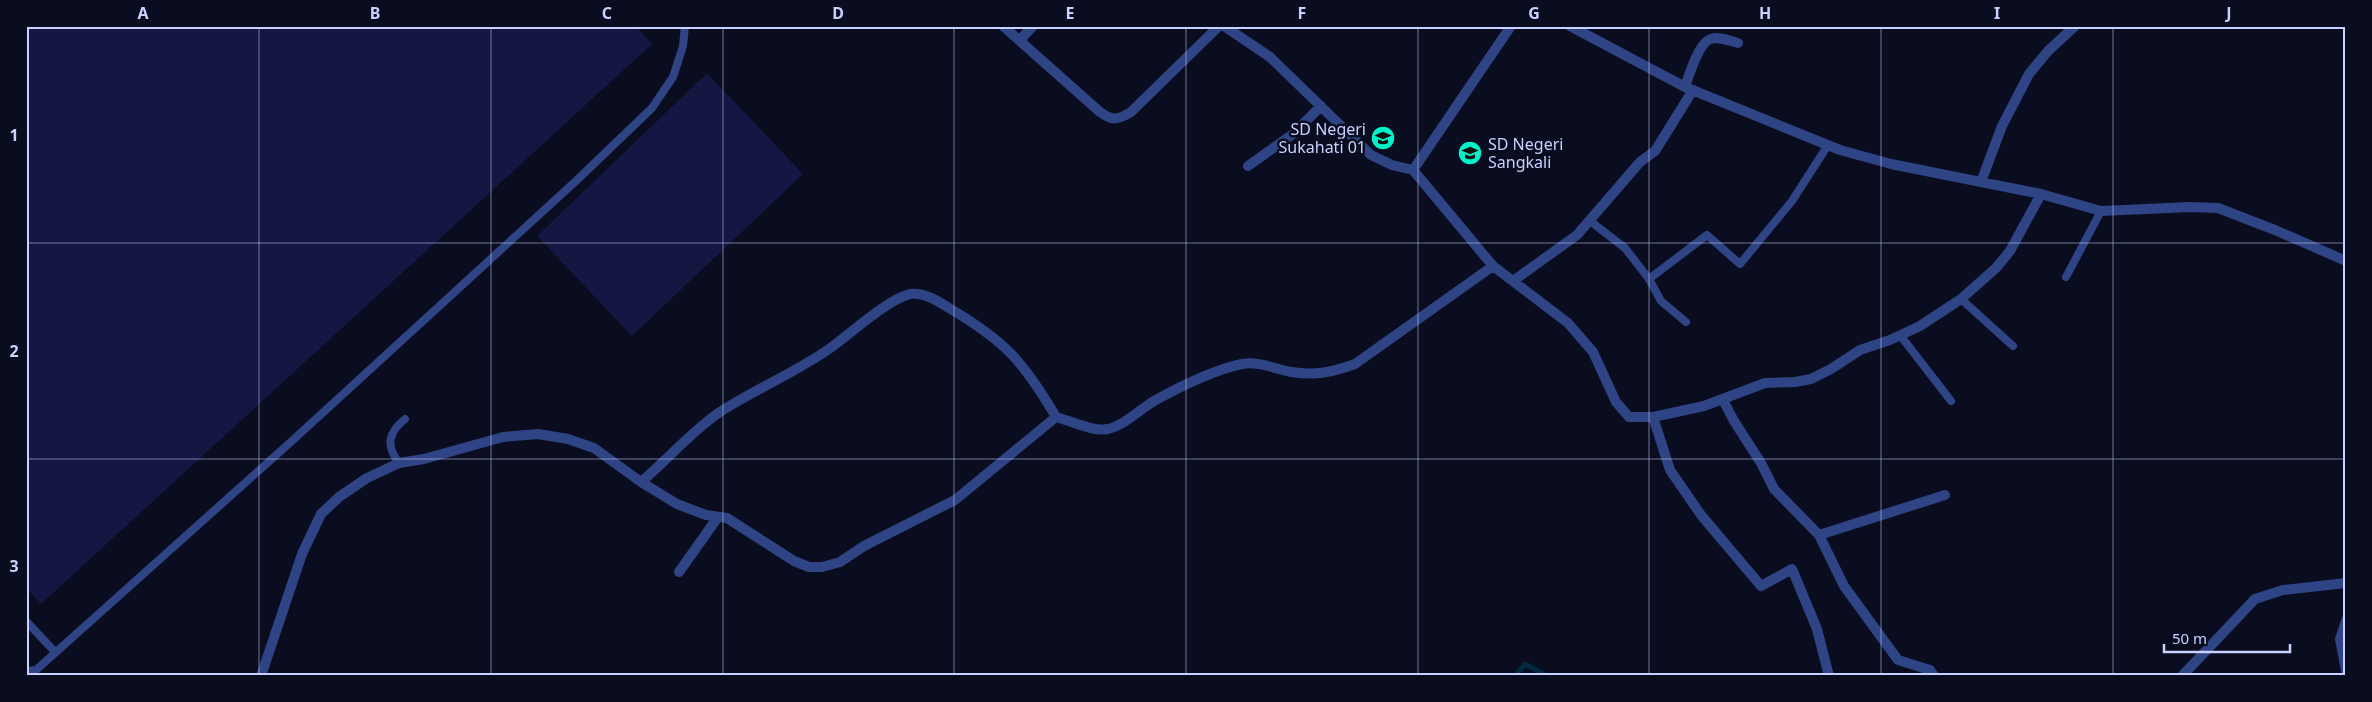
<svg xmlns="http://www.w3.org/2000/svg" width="2372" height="702" font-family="'Noto Sans',sans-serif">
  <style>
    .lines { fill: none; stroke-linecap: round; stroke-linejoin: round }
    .stream { stroke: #042a3f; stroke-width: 5 }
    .building { fill: #141742 }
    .service { stroke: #2f4484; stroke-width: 8 }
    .minor { stroke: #2f4484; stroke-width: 10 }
    .grid { fill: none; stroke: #c8d1ff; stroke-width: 1; stroke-opacity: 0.55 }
    .labels { text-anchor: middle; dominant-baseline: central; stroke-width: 5; stroke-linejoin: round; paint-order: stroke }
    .poi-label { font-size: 16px; fill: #c8d1ff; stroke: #0a0c1f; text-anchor: end }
    .neatline { fill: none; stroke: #c8d1ff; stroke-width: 2 }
    .grid-label { font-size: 16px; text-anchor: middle; font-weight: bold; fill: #c8d1ff }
  </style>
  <rect width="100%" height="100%" fill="#0a0c1f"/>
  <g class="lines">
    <path class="stream" d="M 1515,676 L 1525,664 L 1547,676"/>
  </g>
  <path class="building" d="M 26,26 L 636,26 L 652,44 L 41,604 L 26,588 Z
    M 707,73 L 803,174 L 632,336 L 537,236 Z"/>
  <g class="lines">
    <path class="service" d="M 1590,221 L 1625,248 L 1649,279 L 1661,301 L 1686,322
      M 2066,277 L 2101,211
      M 1649,279 L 1707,235 L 1740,264 L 1792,201 L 1828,145
      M 1961,299 L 2013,346
      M 1900,335 L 1951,401
      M 399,463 C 385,445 389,432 405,419
      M 26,621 L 55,652
      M 26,671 L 36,670 L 293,440 L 577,180 L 652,108 L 673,77 L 683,46 L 685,26
      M 2346,676 L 2339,639 L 2346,618"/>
    <path class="minor" d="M 1003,26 L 1100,112 C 1112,121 1118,120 1131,112 L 1219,26
      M 1224,26 L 1270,57 L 1371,155 L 1392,165 L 1413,170
      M 1511,26 L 1413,170 L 1493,266 L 1568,323 L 1593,352 L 1616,402 L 1629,417 L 1653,417 L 1704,406 L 1765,383 L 1795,382 L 1811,379 L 1831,369 L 1860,350 L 1890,340 L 1920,326 L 1961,299 L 1996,268 L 2010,251 L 2041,194
      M 1570,26 L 1685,87 L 1840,150 L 1891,164 L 2041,194 L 2101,211 L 2190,207 L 2218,208 L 2275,230 L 2346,261
      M 1020,40 L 1033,26
      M 1685,87 C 1689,75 1699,42 1711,39 C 1719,36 1730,41 1738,43
      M 1248,166 L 1293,134 L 1321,106
      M 1981,182 L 2002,126 L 2029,74 L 2048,51 L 2075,26
      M 1513,281 L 1577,235 L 1640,162 L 1655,151 L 1693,90
      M 1723,400 L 1734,421 L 1761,463 L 1774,489 L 1819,535
      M 1653,417 L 1670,470 L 1701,515 L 1761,586 L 1792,569 L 1817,629 L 1829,676
      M 641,482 C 667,460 689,434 717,414 C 753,390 793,374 829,349 C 849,335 888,299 910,294 C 924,292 938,301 949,308 C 1005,341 1023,361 1056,417
      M 679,572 L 718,517
      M 261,676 L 302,554 L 321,514 L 339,497 L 367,478 L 399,463 L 424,459 L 503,437 L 538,434 L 568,439 L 594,448 L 641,482 L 677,504 L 706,515 L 727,518 L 794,561 L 809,567 L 822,567 L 840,562 L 864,546 L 955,500 L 1056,417 C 1071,421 1093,432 1108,429 C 1125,425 1139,410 1154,401 C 1181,386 1213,370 1242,364 C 1259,361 1275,369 1291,372 C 1315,376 1333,372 1355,364 L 1493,266
      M 1934,676 L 1930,670 L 1898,660 L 1844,586 L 1819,535 L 1945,495
      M 2182,676 L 2255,599 L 2283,590 L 2346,583"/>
  </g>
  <path class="grid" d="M 259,26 L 259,676M 491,26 L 491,676M 723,26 L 723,676M 954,26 L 954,676M 1186,26 L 1186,676M 1418,26 L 1418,676M 1649,26 L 1649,676M 1881,26 L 1881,676M 2113,26 L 2113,676M 26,243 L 2346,243M 26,459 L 2346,459"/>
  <defs>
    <g id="school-disc" transform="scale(1.25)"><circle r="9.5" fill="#00f3c8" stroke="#0a0c1f"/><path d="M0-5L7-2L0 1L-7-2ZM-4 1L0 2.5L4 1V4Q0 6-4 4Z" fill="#111"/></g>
  </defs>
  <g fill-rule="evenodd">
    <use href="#school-disc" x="1383" y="138"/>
    <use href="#school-disc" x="1470" y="153"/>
  </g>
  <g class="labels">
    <g class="poi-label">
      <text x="1366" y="129">SD Negeri<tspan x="1366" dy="18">Sukahati 01</tspan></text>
      <text x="1488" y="144" text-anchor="start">SD Negeri<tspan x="1488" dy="18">Sangkali</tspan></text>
    </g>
  </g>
  <rect width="2372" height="702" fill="none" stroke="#0a0c1f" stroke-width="55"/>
  <path d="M2164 644v8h126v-8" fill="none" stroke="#c8d1ff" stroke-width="2.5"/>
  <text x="2172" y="644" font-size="15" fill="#c8d1ff" stroke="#0a0c1f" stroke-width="4" paint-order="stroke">50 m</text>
  <rect x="28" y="28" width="2316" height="646" class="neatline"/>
  <g class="grid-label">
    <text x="143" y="19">A</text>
    <text x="375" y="19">B</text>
    <text x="607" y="19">C</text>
    <text x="838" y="19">D</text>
    <text x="1070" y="19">E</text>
    <text x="1302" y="19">F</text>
    <text x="1534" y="19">G</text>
    <text x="1765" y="19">H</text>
    <text x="1997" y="19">I</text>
    <text x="2229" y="19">J</text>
    <text x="14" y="141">1</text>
    <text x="14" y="357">2</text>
    <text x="14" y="572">3</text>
  </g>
</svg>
